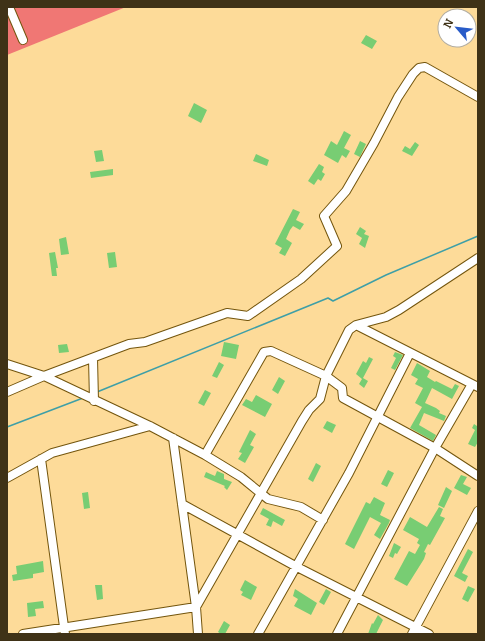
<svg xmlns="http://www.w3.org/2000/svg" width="485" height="641" font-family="Bitter,serif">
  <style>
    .forest { fill: #f07774 }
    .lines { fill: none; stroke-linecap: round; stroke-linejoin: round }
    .stream { stroke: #3e9fa7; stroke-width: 1.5 }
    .building { fill: #78cd73 }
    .minor-casing { stroke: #73550d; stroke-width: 10 }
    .minor { stroke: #fff; stroke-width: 8 }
  </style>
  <rect width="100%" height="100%" fill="#fddb99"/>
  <path class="forest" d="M 7,7 L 126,7 L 7,55 Z"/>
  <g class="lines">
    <path class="stream" d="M 97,392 L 328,298 L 333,301 L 386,275 L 478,236
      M 7,427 L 83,398"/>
  </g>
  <path class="building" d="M 366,35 L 377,41 L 372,49 L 361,43 Z
    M 194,103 L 207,110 L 201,123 L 188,116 Z
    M 344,131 L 351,135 L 344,148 L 350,151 L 346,158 L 342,155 L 338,163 L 324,155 L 331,141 L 337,145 Z
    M 360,141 L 366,144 L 360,157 L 354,154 Z
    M 415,142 L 419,145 L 412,156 L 402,151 L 405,146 L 410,149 Z
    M 102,150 L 104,161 L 96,162 L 94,151 Z
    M 256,154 L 269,160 L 267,166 L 253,161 Z
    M 319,164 L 324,167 L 322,172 L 325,174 L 321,181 L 318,179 L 314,185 L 308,181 Z
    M 113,169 L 113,175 L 91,178 L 90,172 Z
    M 293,209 L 300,212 L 296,220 L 304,224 L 300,230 L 293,226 L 290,230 L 286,239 L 292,243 L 285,256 L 279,253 L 282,248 L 275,244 Z
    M 360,227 L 366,231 L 364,234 L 369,236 L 365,248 L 359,244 L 362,238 L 356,234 Z
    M 66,237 L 69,254 L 61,255 L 59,239 Z
    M 55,252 L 58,268 L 56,268 L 57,276 L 52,276 L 49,253 Z
    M 115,252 L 117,267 L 109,268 L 107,253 Z
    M 224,342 L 239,345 L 236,359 L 221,356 Z
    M 67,344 L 69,352 L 59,353 L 58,345 Z
    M 395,352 L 403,355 L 395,370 L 391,368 L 396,358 L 393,356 Z
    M 369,357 L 373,359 L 363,378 L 368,381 L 364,388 L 359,384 L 362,379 L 356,374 L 363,361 L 366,363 Z
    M 219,362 L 224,365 L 217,378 L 212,376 Z
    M 417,363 L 430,371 L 427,377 L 435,382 L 436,381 L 452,389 L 455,384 L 459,386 L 452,399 L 432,388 L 425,403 L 436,408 L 440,411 L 439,413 L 446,416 L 444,421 L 424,413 L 419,425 L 436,435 L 433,441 L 410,428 L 422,407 L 415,403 L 423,388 L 415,384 L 418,379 L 411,375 Z
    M 279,377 L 285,381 L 278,394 L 272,390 Z
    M 205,390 L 211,393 L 204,406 L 198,403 Z
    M 256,395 L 272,404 L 265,417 L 242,405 L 246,399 L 252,402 Z
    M 327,421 L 336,425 L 332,433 L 323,428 Z
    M 478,423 L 478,442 L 475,447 L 468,444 L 475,430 L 472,428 L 474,424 L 477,426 Z
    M 250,430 L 256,434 L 250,445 L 254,447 L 245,463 L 238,459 L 242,453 L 239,452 Z
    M 316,463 L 321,466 L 313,482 L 308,479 Z
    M 388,470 L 394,473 L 387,487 L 381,484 Z
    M 217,471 L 224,474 L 224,479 L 232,482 L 227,490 L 224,487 L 225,486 L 204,477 L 206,472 L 215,476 Z
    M 461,475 L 467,477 L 463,484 L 471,488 L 467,495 L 454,488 Z
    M 446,487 L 452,491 L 444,508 L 438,505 Z
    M 88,492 L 90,508 L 84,509 L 82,493 Z
    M 374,497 L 385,503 L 380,515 L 390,520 L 389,523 L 380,539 L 374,535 L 381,523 L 370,517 L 354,549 L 345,544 L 366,502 L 370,504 Z
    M 439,507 L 443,509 L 440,516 L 445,518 L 430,545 L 428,544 L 424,552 L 426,553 L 424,559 L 407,586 L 394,579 L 409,551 L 415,554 L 420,545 L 417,543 L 419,539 L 403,530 L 410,517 L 427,527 Z
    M 263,508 L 285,520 L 282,526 L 273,521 L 271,527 L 266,525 L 269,519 L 260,514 Z
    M 394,543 L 401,547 L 397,554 L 395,553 L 393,558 L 389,556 Z
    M 468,549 L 473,552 L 462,573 L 468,576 L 465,582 L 454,576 Z
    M 43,561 L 44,572 L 33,574 L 33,578 L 13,581 L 12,575 L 17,574 L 16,566 Z
    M 245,580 L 257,587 L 251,600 L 241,595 L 243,592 L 240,590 Z
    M 95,585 L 102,585 L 103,599 L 97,600 Z
    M 468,586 L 475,589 L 468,602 L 462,599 Z
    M 295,589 L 317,603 L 311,615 L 294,606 L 298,599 L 293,596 Z
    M 326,589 L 331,592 L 324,605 L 319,602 Z
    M 43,601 L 44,608 L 35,609 L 36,616 L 28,617 L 27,603 Z
    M 378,615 L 383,620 L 376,634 L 368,634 L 372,623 L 373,624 Z
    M 224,621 L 230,625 L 225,634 L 221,634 L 218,632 Z"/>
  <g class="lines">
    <g class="minor-casing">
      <path id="minor" d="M 9,7 L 23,40
        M 356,325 L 386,317 L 399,310 L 478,258
        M 93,358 L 94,401
        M 7,364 L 44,376 L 150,426 L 205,455 L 241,477 L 268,499 L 301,507 L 323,520
        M 7,392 L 44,376 L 129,344 L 145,342 L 227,313 L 248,316 L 301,279 L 337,246 L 324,216 L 346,191 L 374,143 L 398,97 L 413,74 L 419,68 L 425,67 L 478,97
        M 173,438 L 196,607 L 198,634
        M 205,455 L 264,352 L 271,351 L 326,376 L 342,388 L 343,398 L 435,448 L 478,476
        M 41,459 L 65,634
        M 7,478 L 52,453 L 150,426
        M 182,504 L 297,567 L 429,634
        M 23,634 L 196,607 L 302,421 L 309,410 L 320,399 L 326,376 L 349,330 L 356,325 L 478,387
        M 258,634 L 349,473 L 410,353
        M 337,634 L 435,448 L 472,384
        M 412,634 L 478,511"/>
    </g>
    <use href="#minor" class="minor"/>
  </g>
  <rect width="485" height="641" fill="none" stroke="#3f3217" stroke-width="16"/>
  <g transform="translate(457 28) rotate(298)"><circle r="19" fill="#ffffff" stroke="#b2ada2"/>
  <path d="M0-3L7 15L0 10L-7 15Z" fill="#285bc8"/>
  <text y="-6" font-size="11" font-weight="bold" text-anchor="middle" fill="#3f3217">N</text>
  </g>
</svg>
